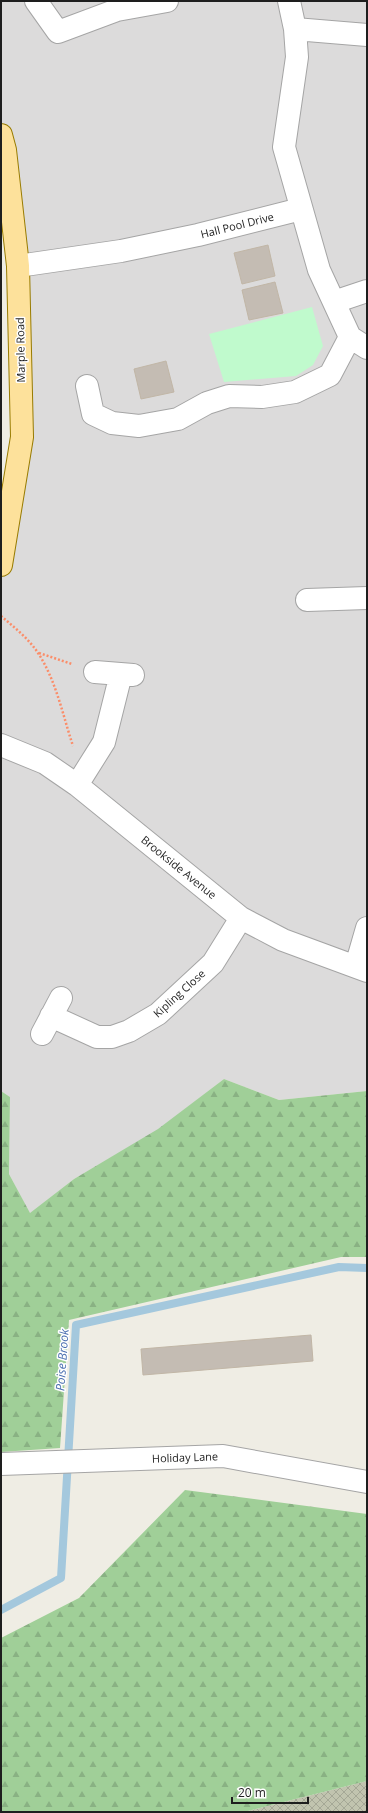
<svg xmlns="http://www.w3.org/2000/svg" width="368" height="1813" font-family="'Open Sans',sans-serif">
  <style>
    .residential { fill: #dcdbdb }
    .construction { fill: url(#construction-cross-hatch) }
    .forest { fill: url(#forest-firs) }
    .park { fill: #c0facd }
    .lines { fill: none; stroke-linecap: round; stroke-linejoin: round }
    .stream { stroke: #a4c8dd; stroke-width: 8 }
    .building { fill: #c4bcb3; stroke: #c1b6a6 }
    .minor-casing { stroke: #a5a5a5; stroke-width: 24 }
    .major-casing { stroke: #987b00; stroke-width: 24 }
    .path { stroke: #fb8d69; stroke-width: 2.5; stroke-dasharray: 2 2; stroke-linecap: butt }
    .minor { stroke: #fff; stroke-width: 22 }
    .major { stroke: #fde19b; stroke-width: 22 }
    .labels { text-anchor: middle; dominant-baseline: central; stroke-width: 3; stroke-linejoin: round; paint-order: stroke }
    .street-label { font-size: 11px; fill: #1e1e1e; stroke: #fff }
    .water-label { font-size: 12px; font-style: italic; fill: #496eaf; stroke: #fff }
  </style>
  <defs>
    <pattern id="construction-cross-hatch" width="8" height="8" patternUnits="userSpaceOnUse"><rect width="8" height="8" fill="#c1c4af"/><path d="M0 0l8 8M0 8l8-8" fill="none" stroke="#a5a896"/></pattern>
    <pattern id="forest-firs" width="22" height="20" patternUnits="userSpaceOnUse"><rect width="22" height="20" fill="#a0cf98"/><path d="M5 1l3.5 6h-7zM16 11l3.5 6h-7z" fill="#89b183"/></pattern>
  </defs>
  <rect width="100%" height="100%" fill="#efede4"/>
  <path class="residential" d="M 1,1 L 367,1 L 367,1091 L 279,1100 L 224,1079 L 158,1130 L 74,1179 L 30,1214 L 9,1174 L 10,1097 L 1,1091 L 1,563 L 22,437 L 1,135 Z"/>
  <path class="construction" d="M 367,1781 L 367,1812 L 244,1812 Z"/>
  <path class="forest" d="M 224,1079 L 279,1100 L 367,1091 L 367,1257 L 341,1257 L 69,1320 L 60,1448 L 1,1452 L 1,1091 L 10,1097 L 9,1174 L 30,1213 L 74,1179 L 158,1129 Z
    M 185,1490 L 367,1514 L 367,1781 L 244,1812 L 1,1812 L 1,1638 L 79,1598 Z"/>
  <path class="park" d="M 312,307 L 323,346 L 313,365 L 296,376 L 224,382 L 209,334 Z"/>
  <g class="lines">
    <path class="stream" d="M 1,1610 L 61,1578 L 76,1325 L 339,1267 L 367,1268"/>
  </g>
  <path class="building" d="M 268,245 L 275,276 L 242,284 L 234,253 Z
    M 275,282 L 283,313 L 249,320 L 242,290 Z
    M 166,361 L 174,392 L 141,399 L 134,369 Z
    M 311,1335 L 313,1361 L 143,1375 L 141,1349 Z"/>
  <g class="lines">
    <g class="minor-casing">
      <path id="minor" d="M 36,1 L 58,32 L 117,10 L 167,1
        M 289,1 L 295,29 L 297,57 L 284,147 L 319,270 L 350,337 L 367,348
        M 295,29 L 367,35
        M 18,266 L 121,251 L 198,235 L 301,209
        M 334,302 L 367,291
        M 87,386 L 93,414 L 112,423 L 139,426 L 178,419 L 207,403 L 229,396 L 262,397 L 295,392 L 330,375 L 350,337
        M 307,600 L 367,598
        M 95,672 L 133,675
        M 1,745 L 45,763 L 77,785 L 241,918 L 283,940 L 367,971
        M 77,785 L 104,742 L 121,674
        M 356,966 L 367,928
        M 51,1016 L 97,1037 L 112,1037 L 129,1031 L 158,1014 L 213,963 L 241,918
        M 42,1034 L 61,998
        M 1,1464 L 223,1456 L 367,1482"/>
    </g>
    <g class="major-casing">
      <path id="major" d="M 1,135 L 5,150 L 18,266 L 22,437 L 1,565"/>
    </g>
    <path class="path" d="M 1,616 C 14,627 29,639 38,653 C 56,680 63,716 73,746
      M 39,653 L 72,664"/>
    <use href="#minor" class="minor"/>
    <use href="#major" class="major"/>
  </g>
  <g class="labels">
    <g class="street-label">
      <text transform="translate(237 225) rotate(-14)">Hall Pool Drive</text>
      <text transform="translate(20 350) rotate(-91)">Marple Road</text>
      <text transform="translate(179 867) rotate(39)">Brookside Avenue</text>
      <text transform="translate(179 993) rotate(-42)">Kipling Close</text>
      <text transform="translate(185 1457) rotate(-2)">Holiday Lane</text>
    </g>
    <g class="water-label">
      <text transform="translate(62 1360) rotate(-86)">Poise Brook</text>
    </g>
  </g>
  <rect width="368" height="1813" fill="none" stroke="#1e1e1e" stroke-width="4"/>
  <path d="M232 1797v6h76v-6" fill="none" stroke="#1e1e1e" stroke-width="2"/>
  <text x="238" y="1797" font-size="12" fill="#1e1e1e" stroke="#ffffff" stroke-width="3" paint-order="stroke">20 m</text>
</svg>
